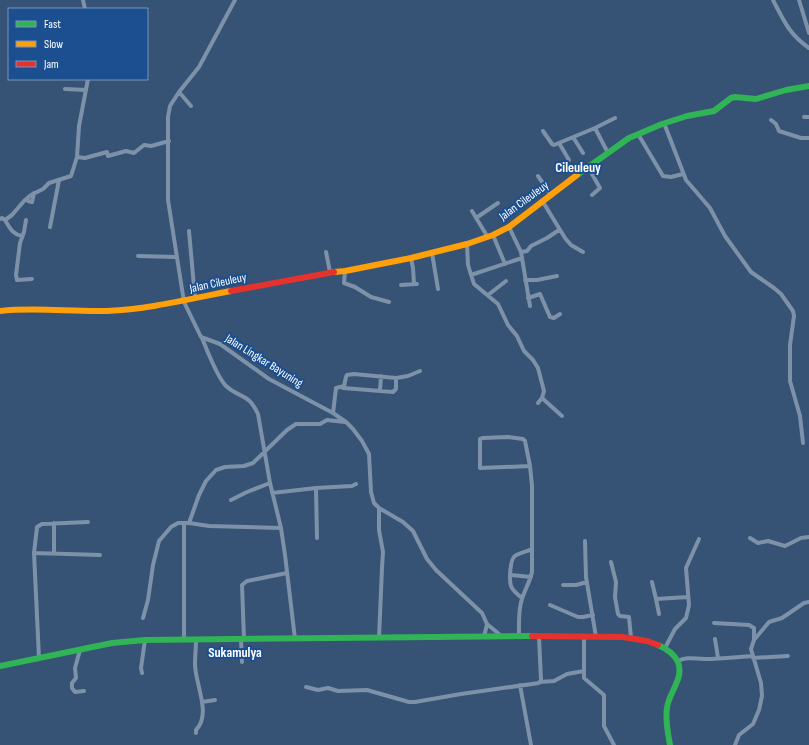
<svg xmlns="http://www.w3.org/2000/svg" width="809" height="745" font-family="'Sofia Sans Condensed',sans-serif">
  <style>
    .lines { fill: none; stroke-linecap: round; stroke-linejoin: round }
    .street { stroke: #7d92a8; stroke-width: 4 }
    .fast { stroke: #30b455; stroke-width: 6 }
    .slow { stroke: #ff9f0a; stroke-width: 6 }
    .jam { stroke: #e5322d; stroke-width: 6 }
    .labels { text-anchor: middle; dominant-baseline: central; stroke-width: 4; stroke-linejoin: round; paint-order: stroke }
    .street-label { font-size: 12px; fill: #fff; stroke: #1b4f8f }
    .quarter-label { font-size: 14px; font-weight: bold; fill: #fff; stroke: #1b4f8f }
  </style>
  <rect width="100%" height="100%" fill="#365274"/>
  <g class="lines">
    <path class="street" d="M 83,0 L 85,9
      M 235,0 L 199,67 L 179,92 L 170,106 L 168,117 L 168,200 L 184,302 L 201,337 L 220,344 L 269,379 L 333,413 L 346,422 L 353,429 L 362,441 L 369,454 L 371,492 L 374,503 L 379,508 L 403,522 L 413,531 L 427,559 L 436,570 L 482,613 L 487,624 L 499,634
      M 773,0 C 784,21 789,34 809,48
      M 799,0 L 809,33
      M 65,89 L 86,90
      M 179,92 L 191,106
      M 804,117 L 809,117
      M 771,120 L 776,124 L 779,131 L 801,138 L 809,138
      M 664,123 L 686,180 L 710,208 L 725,236 L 751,272 L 774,288 L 781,294 L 793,311 L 794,316 L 790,345 L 790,381 L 800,416 L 803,443
      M 595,128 L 615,118
      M 543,131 L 552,144 L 554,145 L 595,128 L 608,153
      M 638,134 L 663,176 L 671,177 L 683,174
      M 573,137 L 583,153
      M 559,143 L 569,160
      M 77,157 L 85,158 L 107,152 L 108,156 L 126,151 L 134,153 L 144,145 L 151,146 L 169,141
      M 588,167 L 600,188 L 592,195
      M 538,176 L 551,195
      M 28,201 L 32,202 L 34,193
      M 543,202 L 565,238 L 571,245 L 583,252
      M 472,211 L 487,236
      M 476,218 L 498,203
      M 0,219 L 2,218 L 5,220 L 12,215 L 24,201 L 31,195 L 43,189 L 49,183 L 71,176 L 77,157 L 79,126 L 88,79
      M 5,220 C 10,228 12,234 22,236
      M 26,220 L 24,232 L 20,243 L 16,275 L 17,280 L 32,279
      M 50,227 L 59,180
      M 509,227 L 521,252 L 530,306
      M 189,231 L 195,298
      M 493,235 L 505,264
      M 467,244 L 468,265 L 474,284 L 498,304 L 508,325 L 517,336 L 524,351 L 533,360 L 538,368 L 544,391 L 542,398 L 538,403
      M 326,252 L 330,272
      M 521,252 L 527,251 L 531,246 L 547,238 L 559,230
      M 432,253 L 438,289
      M 138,256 L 176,257
      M 411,258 L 413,268 L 414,284
      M 345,271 L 344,283 L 355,287 L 371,297 L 389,302
      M 471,275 L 522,258
      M 525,280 L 537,280 L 557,276
      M 401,285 L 417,284
      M 488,295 L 506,281
      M 528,298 L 540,294 L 550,317 L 554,318 L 560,314
      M 202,338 C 207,350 217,377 226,386 C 240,399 248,392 258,414 L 270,483 L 281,528 L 285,555 L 295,639
      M 343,388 L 393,392 L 396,389 L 396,378
      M 380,391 L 381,376
      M 542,398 L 562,416
      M 333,413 L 336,388 L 344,386 L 346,377 L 347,375 L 354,374 L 396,378 L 408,376 L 420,371
      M 316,488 L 352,486 L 356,484
      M 272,493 L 316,488 L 317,538
      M 231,500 L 247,492 L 270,483
      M 184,523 L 184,639
      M 189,523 L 199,495 L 206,481 L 216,470 L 225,467 L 244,466 L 253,463 L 287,430 L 296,424 L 320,424 L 327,420 L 345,422
      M 750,538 L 758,543 L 768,541 L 785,546 L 801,538 L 809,537
      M 585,541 L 586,577 L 596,637
      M 34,553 L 100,555
      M 54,554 L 54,523
      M 611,562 L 616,582 L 615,597 L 618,614 L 620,616 L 629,617 L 631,638
      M 511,575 L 531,577
      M 652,582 L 656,599
      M 563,585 L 576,585 L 587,582
      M 522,598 C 518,595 513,591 511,586 C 509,580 510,559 515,556 C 520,552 527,552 532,549
      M 550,605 L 578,617 L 583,617 L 593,615
      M 659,614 L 656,599 L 688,597
      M 143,618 L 148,600 L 153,565 L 159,541 L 171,527 L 178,523 L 189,523 L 209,526 L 281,528
      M 714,623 L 749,625 L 754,628 L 754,640
      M 519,636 C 519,624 518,610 522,599 C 525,589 530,582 532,572 L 532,486 L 530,466 L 480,468 L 480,439 L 483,438 L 508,437 L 523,439 L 525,441 L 530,466
      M 484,637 L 487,624
      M 584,637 L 584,678 L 604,695 L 604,726 L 614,745
      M 379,638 L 382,568 L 383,552 L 379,530 L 379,508
      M 241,639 L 242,662
      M 244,639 L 242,585 L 247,581 L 287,573
      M 715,639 L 718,658
      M 665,648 L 675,629 L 686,618 L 689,605 L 686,568 L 699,539
      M 80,650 L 75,668 L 76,678 L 72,683 L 72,688 L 75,692 L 84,691
      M 39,658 L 34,553 L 37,527 L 42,524 L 88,522
      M 753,658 L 788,656
      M 678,661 C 687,656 695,659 705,659 C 721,659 737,657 753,656
      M 142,673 L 141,668 L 145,640
      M 540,682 L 554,681 L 567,674 L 584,671
      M 520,685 L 531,745
      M 306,687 L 318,690 L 328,688 L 338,691 L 367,690 L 409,702 L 415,702 L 461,694 L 539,683 L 541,680 L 539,637
      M 202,702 L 215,700
      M 196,733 L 196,730 C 212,714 195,684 195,664 C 195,656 196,648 196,639
      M 735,745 L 739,735 L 753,724 L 759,710 L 762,696 L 761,683 L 751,649 L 754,640 L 769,622 L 782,618 L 804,603 L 809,602"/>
    <path class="fast" d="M 577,175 L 629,138 L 662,124 L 687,116 L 714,111 L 731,98 L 735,97 L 756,99 L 786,90 L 809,86
      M 658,645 C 676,653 685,665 676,684 C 673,692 668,699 667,708 C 665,720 668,733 670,745
      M 0,666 L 112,643 L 145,640 L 532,636"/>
    <path class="slow" d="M 334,272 L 345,271 L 411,258 L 467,244 L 493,235 L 509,227 L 577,175
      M 0,311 C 36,307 71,312 107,311 C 150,309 189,299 231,291"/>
    <path class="jam" d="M 231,291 L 334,272
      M 532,636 L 623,637 L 647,641 L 658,645"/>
  </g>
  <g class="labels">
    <g class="street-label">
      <text transform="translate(524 201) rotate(-36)">Jalan Cileuleuy</text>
      <text transform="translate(218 283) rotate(-12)">Jalan Cileuleuy</text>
      <text transform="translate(264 361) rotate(32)">Jalan Lingkar Bayuning</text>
    </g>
    <g class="quarter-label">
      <text x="578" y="167">Cileuleuy</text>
      <text x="235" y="652">Sukamulya</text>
    </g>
  </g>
  <rect x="8" y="8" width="140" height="72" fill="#1b4f8f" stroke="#7695bc"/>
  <rect x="16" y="21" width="20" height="6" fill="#30b455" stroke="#7695bc"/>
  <text x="44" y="28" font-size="12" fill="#ffffff">Fast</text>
  <rect x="16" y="41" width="20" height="6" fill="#ff9f0a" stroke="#7695bc"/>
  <text x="44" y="48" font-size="12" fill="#ffffff">Slow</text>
  <rect x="16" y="61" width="20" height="6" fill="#e5322d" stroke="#7695bc"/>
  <text x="44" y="68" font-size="12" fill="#ffffff">Jam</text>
</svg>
